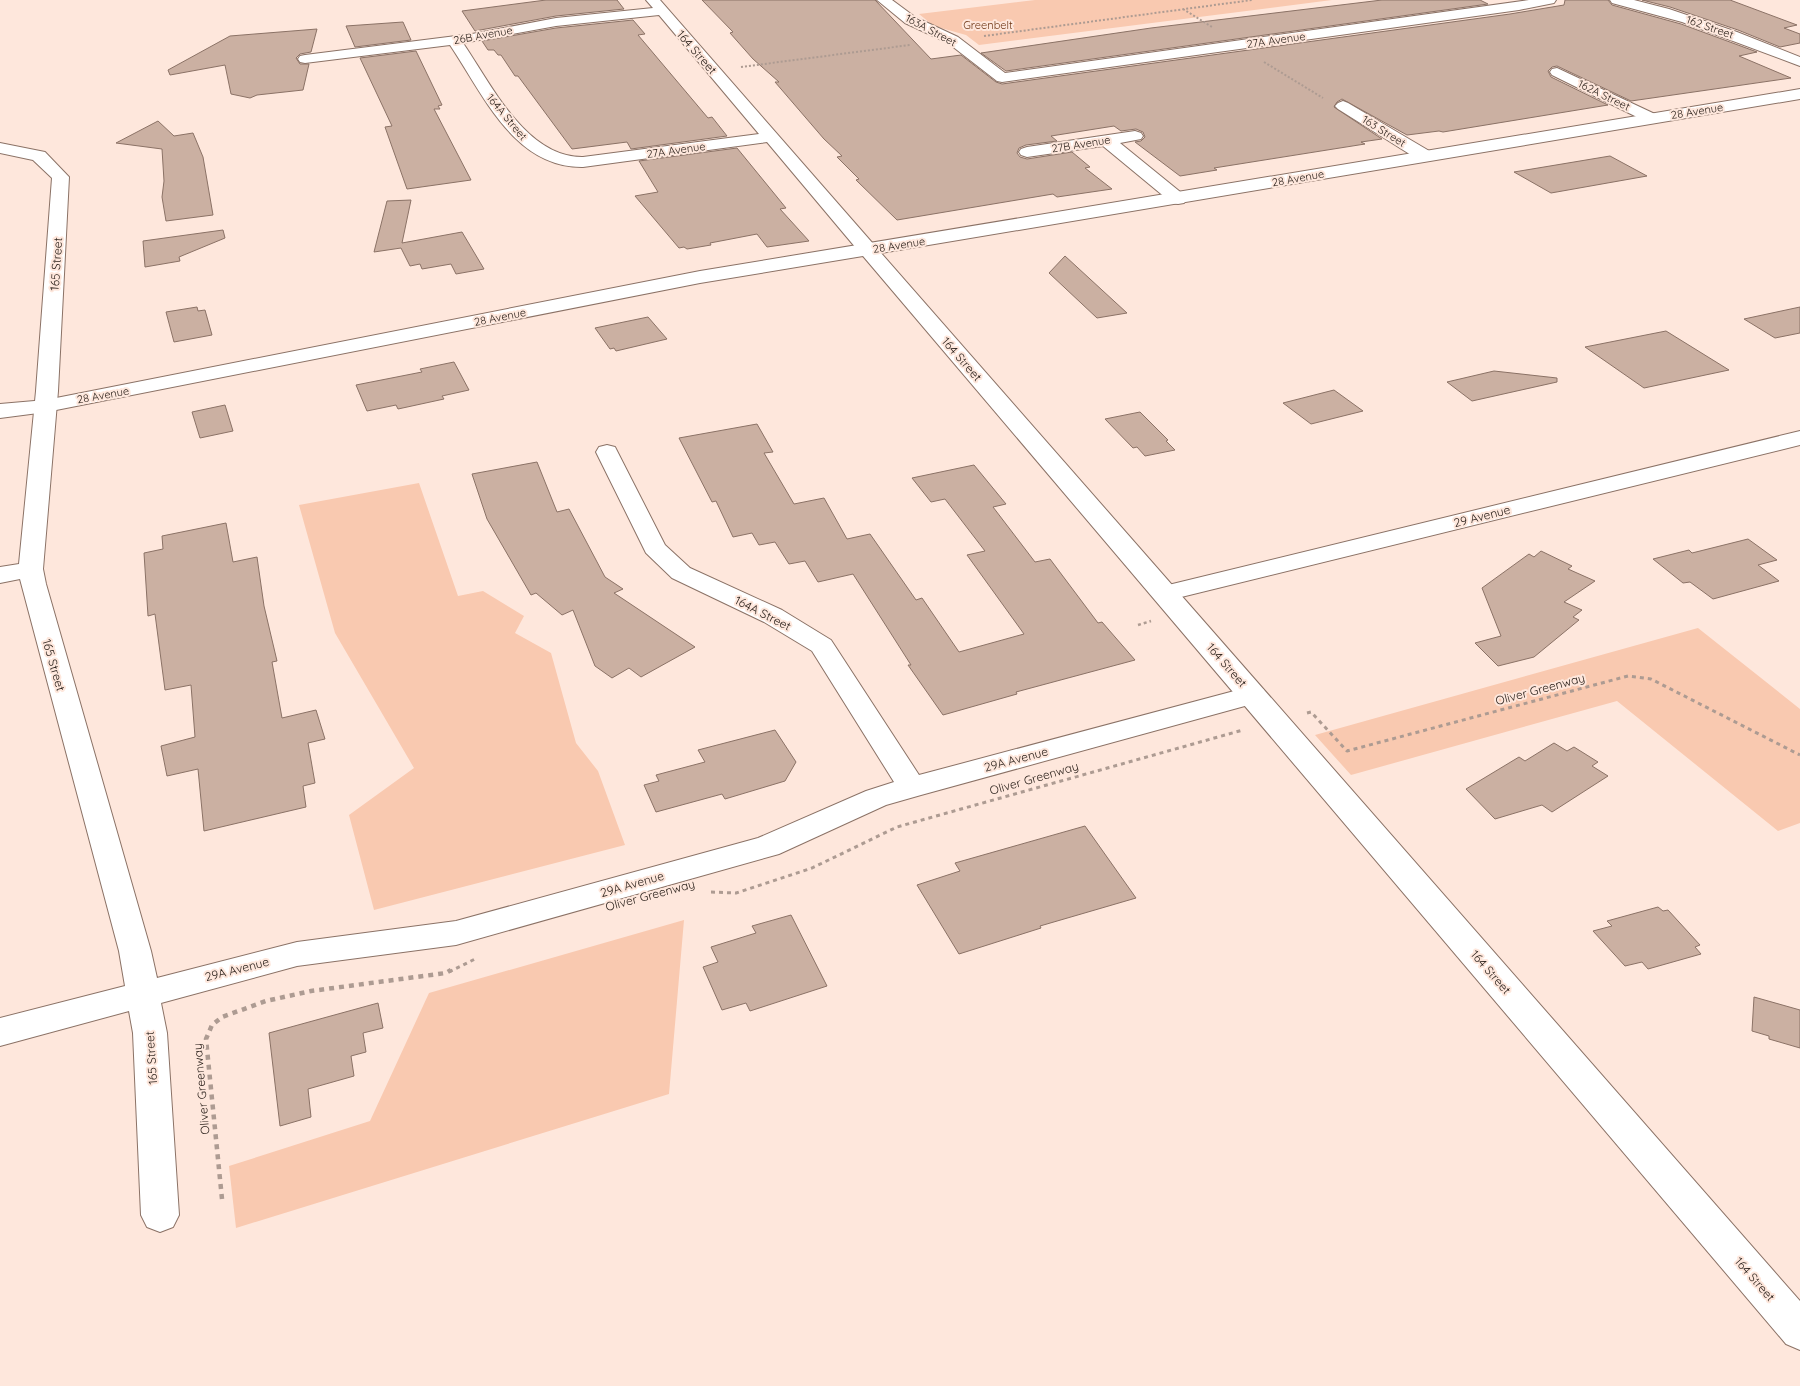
<svg xmlns="http://www.w3.org/2000/svg" width="1800" height="1386" font-family="Quicksand,sans-serif">
  <style>
    .green { fill: #f9c9b0 }
    .building { fill: #cbb0a2; stroke: #8b7266 }
    .lines { fill: none; stroke-linecap: round; stroke-linejoin: round }
    .minor-casing { stroke: #8b7266; stroke-width: 2 }
    .tertiary-casing { stroke: #8b7266; stroke-width: 2 }
    .path-far3 { stroke: #ad9b92; stroke-width: 2; stroke-dasharray: 2 2; stroke-linecap: butt }
    .path-far2 { stroke: #ad9b92; stroke-width: 2.5; stroke-dasharray: 3 3; stroke-linecap: butt }
    .path-far1 { stroke: #ad9b92; stroke-width: 3; stroke-dasharray: 4 4; stroke-linecap: butt }
    .path { stroke: #ad9b92; stroke-width: 4.5; stroke-dasharray: 5 5; stroke-linecap: butt }
    .minor { fill: #fff; fill-rule: evenodd }
    .tertiary { fill: #fff; fill-rule: evenodd }
    .labels { text-anchor: middle; dominant-baseline: central; stroke-width: 4; stroke-linejoin: round; paint-order: stroke }
    .far-park-label { font-size: 11px; fill: #6e3412; stroke: #fee7dc }
    .far-street-label { font-size: 11px; fill: #2d231d; stroke: #fee7dc }
    .street-label { font-size: 12px; fill: #2d231d; stroke: #fee7dc }
  </style>
  <rect width="100%" height="100%" fill="#fee7dc"/>
  <path class="green" d="M 1035,0 L 1332,0 L 979,45 L 966,35 L 934,26 L 919,14 Z
    M 419,483 L 458,596 L 483,591 L 524,616 L 515,633 L 551,653 L 576,743 L 598,771 L 625,845 L 374,910 L 349,815 L 414,768 L 335,633 L 299,505 Z
    M 1698,628 L 1800,709 L 1800,823 L 1778,831 L 1617,701 L 1351,775 L 1315,735 Z
    M 684,920 L 669,1094 L 236,1228 L 229,1166 L 370,1121 L 429,993 Z"/>
  <path class="building" d="M 546,0 L 617,0 L 624,9 L 556,16 L 475,31 L 462,11 Z
    M 702,0 L 875,0 L 931,59 L 961,55 L 996,82 L 1002,84 L 1510,14 L 1564,5 L 1565,0 L 1608,0 L 1612,5 L 1681,24 L 1757,52 L 1739,56 L 1791,78 L 1631,101 L 1557,66 L 1552,67 L 1548,71 L 1551,77 L 1608,105 L 1443,132 L 1439,131 L 1407,135 L 1342,99 L 1337,102 L 1334,107 L 1382,139 L 1361,142 L 1365,144 L 1214,168 L 1217,170 L 1180,176 L 1135,142 L 1141,141 L 1145,137 L 1143,132 L 1136,129 L 1121,131 L 1114,126 L 1051,136 L 1057,141 L 1026,145 L 1019,148 L 1017,153 L 1020,157 L 1027,159 L 1072,152 L 1090,167 L 1085,168 L 1112,189 L 1057,197 L 1053,194 L 897,220 L 856,180 L 859,179 L 837,157 L 842,156 L 824,139 L 775,82 L 779,82 L 753,59 L 730,33 L 733,32 Z
    M 1382,0 L 1480,0 L 1488,4 L 1006,71 L 981,53 L 1151,28 Z
    M 1642,0 L 1730,0 L 1797,25 L 1784,28 L 1800,34 L 1800,43 L 1780,47 L 1738,30 L 1670,7 Z
    M 633,20 L 645,34 L 638,35 L 708,118 L 712,117 L 727,136 L 631,149 L 627,142 L 572,149 L 518,76 L 515,76 L 501,55 L 498,55 L 494,50 L 488,50 L 482,41 L 556,28 Z
    M 403,22 L 411,40 L 355,47 L 346,26 Z
    M 317,29 L 311,52 L 300,54 L 296,58 L 300,64 L 309,64 L 303,90 L 257,95 L 250,98 L 231,94 L 225,65 L 170,75 L 168,70 L 230,36 Z
    M 416,51 L 442,105 L 438,106 L 440,109 L 434,109 L 471,180 L 407,189 L 385,127 L 392,126 L 360,58 Z
    M 158,121 L 174,136 L 193,133 L 203,157 L 213,215 L 166,221 L 162,197 L 164,181 L 162,149 L 116,143 Z
    M 737,148 L 786,208 L 780,209 L 809,241 L 767,247 L 757,234 L 710,243 L 711,245 L 687,249 L 684,247 L 679,248 L 635,196 L 658,192 L 639,161 Z
    M 1610,156 L 1647,176 L 1551,193 L 1514,172 Z
    M 411,200 L 402,243 L 462,232 L 484,269 L 456,274 L 451,264 L 422,269 L 420,264 L 410,266 L 401,248 L 374,252 L 387,201 Z
    M 223,230 L 225,238 L 179,257 L 180,261 L 145,267 L 143,241 Z
    M 1065,256 L 1127,313 L 1097,318 L 1049,273 Z
    M 197,307 L 198,311 L 205,310 L 212,335 L 174,342 L 166,312 Z
    M 1800,307 L 1800,333 L 1775,338 L 1744,319 Z
    M 648,317 L 667,339 L 616,351 L 614,348 L 610,349 L 595,328 Z
    M 1666,331 L 1729,370 L 1644,388 L 1585,347 Z
    M 454,362 L 469,390 L 442,396 L 444,399 L 398,409 L 396,405 L 367,411 L 356,385 L 422,372 L 420,369 Z
    M 1494,371 L 1557,378 L 1557,382 L 1472,401 L 1447,382 Z
    M 1334,390 L 1363,411 L 1311,424 L 1283,403 Z
    M 225,405 L 233,431 L 200,438 L 192,412 Z
    M 1140,412 L 1168,440 L 1166,441 L 1175,450 L 1145,456 L 1137,447 L 1133,448 L 1105,419 Z
    M 757,424 L 773,452 L 764,453 L 794,504 L 824,498 L 847,539 L 870,534 L 916,600 L 922,598 L 959,652 L 1024,634 L 967,555 L 985,551 L 945,499 L 931,502 L 912,478 L 974,465 L 1006,504 L 993,507 L 1035,562 L 1050,559 L 1098,623 L 1102,622 L 1135,660 L 1016,692 L 1017,694 L 943,715 L 908,665 L 911,665 L 853,574 L 818,582 L 805,561 L 789,564 L 775,542 L 759,545 L 752,533 L 733,537 L 716,501 L 712,502 L 679,438 Z
    M 537,462 L 557,512 L 569,509 L 605,577 L 623,589 L 614,593 L 695,647 L 641,677 L 629,668 L 612,678 L 595,666 L 573,610 L 562,615 L 536,593 L 531,595 L 487,519 L 472,474 Z
    M 226,523 L 233,562 L 257,557 L 264,606 L 277,661 L 272,662 L 282,718 L 316,710 L 325,739 L 308,743 L 315,783 L 303,786 L 306,807 L 204,831 L 198,769 L 167,776 L 161,746 L 195,737 L 191,685 L 165,690 L 155,614 L 148,616 L 144,553 L 163,549 L 162,536 Z
    M 1748,539 L 1777,560 L 1758,565 L 1779,581 L 1713,599 L 1690,582 L 1683,583 L 1653,559 L 1689,550 L 1692,553 Z
    M 1541,551 L 1572,566 L 1568,569 L 1595,581 L 1564,602 L 1582,610 L 1573,617 L 1579,620 L 1534,657 L 1498,666 L 1475,643 L 1501,636 L 1482,588 L 1529,554 L 1534,557 Z
    M 775,730 L 796,762 L 785,781 L 725,799 L 722,794 L 656,812 L 644,785 L 659,781 L 656,775 L 705,762 L 698,750 Z
    M 1554,743 L 1567,751 L 1574,747 L 1598,762 L 1592,766 L 1608,776 L 1552,812 L 1542,805 L 1495,819 L 1466,789 L 1519,757 L 1525,761 Z
    M 1085,826 L 1136,898 L 1040,926 L 1041,928 L 959,954 L 917,885 L 960,871 L 955,863 Z
    M 1658,907 L 1663,911 L 1668,910 L 1700,945 L 1695,947 L 1701,954 L 1648,969 L 1642,962 L 1625,966 L 1593,931 L 1612,926 L 1607,921 Z
    M 791,915 L 827,986 L 750,1011 L 746,1003 L 722,1010 L 703,967 L 718,962 L 711,947 L 756,933 L 752,926 Z
    M 1754,997 L 1800,1010 L 1800,1048 L 1769,1039 L 1769,1036 L 1752,1031 Z
    M 378,1003 L 383,1028 L 363,1033 L 366,1052 L 351,1056 L 354,1076 L 308,1089 L 311,1117 L 280,1126 L 269,1033 Z"/>
  <g class="lines">
    <g class="minor-casing">
      <path id="minor" d="M 646,0 L 660,0 L 875,246 L 877,250 L 875,254 L 868,256 L 861,254 L 767,142 L 583,167 C 514,168 483,94 450,45 L 305,63 L 300,62 L 298,59 L 300,56 L 305,55 L 472,34 L 556,18 L 653,8 ZM 659,15 L 759,134 L 583,157 C 526,158 491,84 463,43 L 556,26 Z
        M 877,0 L 892,0 L 915,17 L 958,37 L 1005,73 L 1529,0 L 1556,0 L 1554,3 L 1519,10 L 1002,82 L 997,81 L 948,43 L 905,23 Z
        M 1610,0 L 1634,0 L 1669,9 L 1737,32 L 1800,57 L 1800,66 L 1682,22 L 1612,3 Z
        M 1557,68 L 1657,115 L 1659,118 L 1657,121 L 1645,121 L 1552,75 L 1550,72 L 1552,69 Z
        M 1343,101 L 1348,103 L 1431,152 L 1433,156 L 1431,160 L 1419,160 L 1338,109 L 1335,106 L 1338,103 Z
        M 1135,131 L 1141,133 L 1143,136 L 1141,139 L 1120,143 L 1184,195 L 1187,199 L 1184,203 L 1178,204 L 1172,203 L 1103,146 L 1027,157 L 1021,155 L 1019,152 L 1021,149 L 1027,147 Z
        M 0,143 L 45,152 L 69,177 L 58,391 L 43,569 L 46,584 L 151,951 L 157,978 L 297,942 L 456,921 L 758,838 L 866,791 L 894,782 L 812,651 L 764,622 L 672,578 L 646,553 L 596,452 L 599,447 L 607,445 L 615,447 L 665,545 L 690,568 L 782,610 L 831,640 L 919,775 L 1253,686 L 1263,689 L 1267,695 L 1263,701 L 921,795 L 886,805 L 779,854 L 456,945 L 297,966 L 161,1003 L 167,1033 L 179,1215 L 173,1227 L 160,1232 L 147,1227 L 141,1215 L 133,1033 L 129,1011 L 0,1046 L 0,1018 L 125,986 L 119,951 L 20,579 L 0,583 L 0,567 L 19,564 L 36,391 L 52,178 L 33,160 L 0,153 Z
        M 1800,431 L 1800,445 L 1165,601 L 1156,598 L 1152,593 L 1156,588 Z"/>
    </g>
    <g class="tertiary-casing">
      <path id="tertiary" d="M 1800,89 L 1800,99 L 881,253 L 1800,1301 L 1800,1350 L 1786,1344 L 863,256 L 700,283 L 46,412 L 0,418 L 0,404 L 46,400 L 700,271 Z"/>
    </g>
    <path class="path-far3" d="M 1183,9 L 1212,27
      M 984,36 L 1252,0
      M 1264,62 L 1323,98
      M 741,67 L 910,45"/>
    <path class="path-far2" d="M 1138,625 L 1151,621"/>
    <path class="path-far1" d="M 1307,713 L 1311,712 L 1347,751 L 1628,676 L 1651,679 L 1800,755
      M 711,892 L 736,893 L 812,868 L 897,827 L 1243,730
      M 449,972 L 477,958"/>
    <path class="path" d="M 222,1199 L 206,1039 L 212,1025 L 222,1017 L 266,1001 L 311,991 L 446,973 L 451,970"/>
    <use href="#minor" class="minor"/>
    <use href="#tertiary" class="tertiary"/>
  </g>
  <g class="labels">
    <g class="far-park-label">
      <text x="988" y="25">Greenbelt</text>
    </g>
    <g class="far-street-label">
      <text transform="translate(1710 27) rotate(19)">162 Street</text>
      <text transform="translate(931 30) rotate(28)">163A Street</text>
      <text transform="translate(483 35) rotate(-10)">26B Avenue</text>
      <text transform="translate(1276 40) rotate(-8)">27A Avenue</text>
      <text transform="translate(1604 95) rotate(26)">162A Street</text>
      <text transform="translate(1697 111) rotate(-9)">28 Avenue</text>
      <text transform="translate(507 117) rotate(50)">164A Street</text>
      <text transform="translate(1384 131) rotate(32)">163 Street</text>
      <text transform="translate(1081 144) rotate(-9)">27B Avenue</text>
      <text transform="translate(676 150) rotate(-8)">27A Avenue</text>
      <text transform="translate(1298 178) rotate(-10)">28 Avenue</text>
      <text transform="translate(899 245) rotate(-9)">28 Avenue</text>
      <text transform="translate(500 317) rotate(-11)">28 Avenue</text>
      <text transform="translate(103 395) rotate(-10)">28 Avenue</text>
    </g>
    <g class="street-label">
      <text transform="translate(697 52) rotate(49)">164 Street</text>
      <text transform="translate(56 264) rotate(-86)">165 Street</text>
      <text transform="translate(962 359) rotate(49)">164 Street</text>
      <text transform="translate(1482 516) rotate(-14)">29 Avenue</text>
      <text transform="translate(763 613) rotate(27)">164A Street</text>
      <text transform="translate(54 665) rotate(74)">165 Street</text>
      <text transform="translate(1227 665) rotate(49)">164 Street</text>
      <text transform="translate(1540 689) rotate(-15)">Oliver Greenway</text>
      <text transform="translate(1016 759) rotate(-15)">29A Avenue</text>
      <text transform="translate(1034 778) rotate(-16)">Oliver Greenway</text>
      <text transform="translate(632 884) rotate(-16)">29A Avenue</text>
      <text transform="translate(650 895) rotate(-15)">Oliver Greenway</text>
      <text transform="translate(237 969) rotate(-14)">29A Avenue</text>
      <text transform="translate(1491 972) rotate(49)">164 Street</text>
      <text transform="translate(151 1058) rotate(-94)">165 Street</text>
      <text transform="translate(201 1089) rotate(-95)">Oliver Greenway</text>
      <text transform="translate(1755 1279) rotate(49)">164 Street</text>
    </g>
  </g>
</svg>
